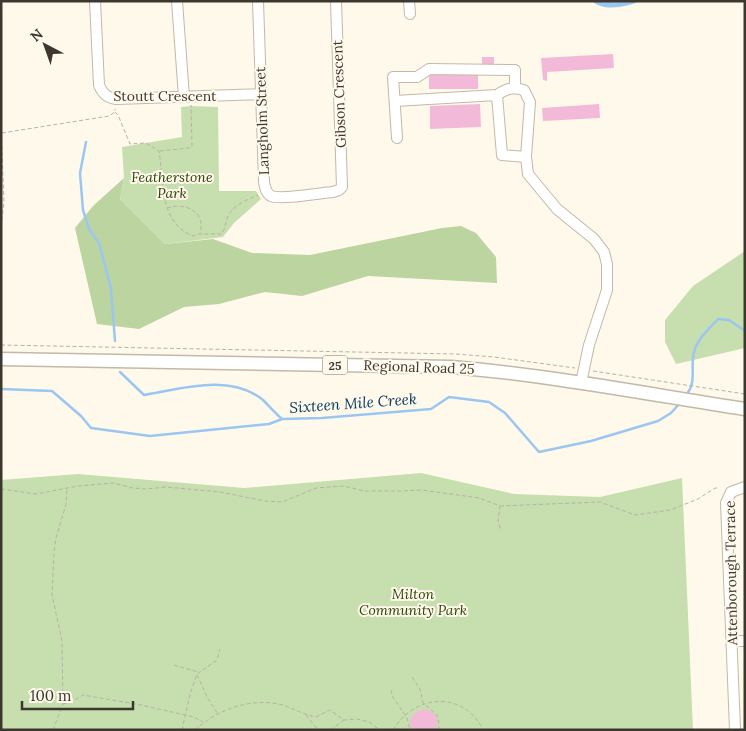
<svg xmlns="http://www.w3.org/2000/svg" width="746" height="731" font-family="Lora,serif">
  <style>
    .green { fill: #c7deae }
    .forest { fill: #bcd49f }
    .water { fill: #9bc6f1 }
    .lines { fill: none; stroke-linecap: round; stroke-linejoin: round }
    .stream { stroke: #9bc6f1; stroke-width: 2.5 }
    .building { fill: #f2bad8 }
    .minor-casing { stroke: #c3b9a5; stroke-width: 12 }
    .major-casing { stroke: #c3b9a5; stroke-width: 15 }
    .path { stroke: #b7b2a7; stroke-width: 1; stroke-dasharray: 4 2.5; stroke-linecap: butt }
    .minor { stroke: #fff; stroke-width: 10 }
    .major { stroke: #fff; stroke-width: 12 }
    .labels { text-anchor: middle; dominant-baseline: central; stroke-width: 4; stroke-linejoin: round; paint-order: stroke }
    .shield { fill: #fff9ec; stroke: #767268; stroke-width: 1 }
    .shield-label { font-size: 12px; font-weight: bold; fill: #3c3830 }
    .street-label { font-size: 14px; fill: #3c3830; stroke: #fff9ec }
    .park-label { font-size: 14px; font-style: italic; fill: #2d4208; stroke: #fff9ec }
    .water-label { font-size: 15px; font-style: italic; fill: #073960; stroke: #fff9ec }
  </style>
  <rect width="100%" height="100%" fill="#fff9ec"/>
  <path class="green" d="M 191,106 L 218,107 L 219,191 L 256,191 L 261,199 L 234,223 L 223,237 L 165,244 L 120,199 L 124,178 L 122,147 L 182,137 L 181,107 Z
    M 745,251 L 745,348 L 676,364 L 665,342 L 665,320 L 693,286 Z
    M 421,473 L 514,494 L 600,497 L 682,478 L 693,730 L 1,730 L 1,480 L 78,474 L 244,488 Z"/>
  <path class="forest" d="M 124,178 L 120,199 L 165,244 L 213,239 L 252,253 L 310,255 L 442,228 L 461,226 L 476,233 L 496,257 L 497,283 L 368,276 L 302,296 L 265,292 L 219,304 L 184,307 L 139,329 L 97,324 L 75,228 L 93,206 Z"/>
  <path class="water" d="M 592,1 L 640,1 C 627,7 603,12 592,1 Z"/>
  <g class="lines">
    <path class="stream" d="M 86,142 L 80,173 L 83,210 L 89,229 L 99,243 L 111,289 L 115,341
      M 120,372 L 144,395 C 181,389 230,373 263,400 C 269,406 275,413 282,419
      M 1,389 L 52,391 L 81,416 L 91,428 L 150,436 L 269,424 L 282,419 L 322,418 L 431,409 L 449,397 L 489,402 L 505,413 L 539,452 L 591,441 L 658,421 L 671,413 L 680,403
      M 687,394 C 697,381 690,367 694,352 C 697,339 709,329 718,319 L 729,320 L 745,331"/>
  </g>
  <path class="building" d="M 613,54 L 614,68 L 547,72 L 547,81 L 543,80 L 541,58 Z
    M 482,57 L 494,57 L 494,66 L 482,66 Z
    M 429,73 L 478,73 L 478,89 L 429,89 Z
    M 480,104 L 481,127 L 430,129 L 430,106 Z
    M 599,104 L 600,118 L 543,121 L 542,108 Z
    M 427,709 L 436,716 L 437,727 L 435,730 L 411,730 L 410,719 L 417,711 Z"/>
  <g class="lines">
    <g class="minor-casing">
      <path id="minor" d="M 95,1 L 99,85 C 102,93 107,98 116,99 L 261,94
        M 177,1 L 184,97
        M 258,1 L 264,182 C 265,188 266,193 271,196 C 281,200 320,193 333,192 L 339,190 L 342,187 L 336,1
        M 409,1 L 410,14
        M 395,101 L 497,95
        M 397,138 L 393,77 L 417,77 L 429,69 L 515,70 L 515,87
        M 526,157 L 502,155 L 497,95 C 507,88 513,87 524,90 L 530,102 L 526,157 L 528,174 L 557,209 L 594,239 L 604,252 L 607,264 L 607,290 L 589,345 L 581,383
        M 732,641 L 745,641
        M 735,730 L 726,503 L 731,492 L 745,487"/>
    </g>
    <g class="major-casing">
      <path id="major" d="M 1,359 L 451,367 C 550,375 647,394 745,409"/>
    </g>
    <path class="path" d="M 115,112 L 118,115 L 130,144 L 146,143 L 159,151 C 164,182 159,223 193,236 L 199,234 L 221,234 C 226,229 225,222 228,216 C 233,205 247,200 258,195
      M 1,126 L 4,202 L 1,227
      M 2,133 L 109,116 L 115,112 L 115,109
      M 160,151 L 189,148 L 192,146 L 191,105
      M 167,208 C 185,202 206,211 200,233
      M 1,345 L 456,354 L 494,357 L 575,368
      M 593,371 L 745,394
      M 1,489 L 36,494 L 78,486 L 113,483 L 133,488 L 146,489 L 166,487 L 220,492 L 265,501 L 282,502 L 316,488 L 344,486 L 364,491 L 402,491 L 422,490 L 479,498 L 500,506 L 498,520 L 501,531
      M 500,506 L 600,502 L 635,515 L 670,510 L 698,499 L 715,488 L 718,488
      M 174,665 L 198,672
      M 197,675 L 207,697 L 218,714
      M 412,677 L 420,689 L 423,703 L 437,715 L 439,724 L 439,730
      M 392,690 L 391,694 L 407,718 L 410,730
      M 63,704 L 71,702 L 83,695 L 141,705 L 194,717 L 203,722
      M 306,715 L 318,730
      M 53,730 L 63,704 L 62,641 L 52,595 L 54,552 L 56,538 L 66,504 L 67,488
      M 182,730 L 190,694 L 197,674 L 217,660 L 220,649
      M 195,730 C 218,709 252,697 283,705 C 294,709 305,715 316,717 L 330,710 L 344,720 L 357,719 L 369,722 L 380,730
      M 331,730 L 344,720
      M 393,730 C 414,694 464,690 483,730"/>
    <use href="#minor" class="minor"/>
    <use href="#major" class="major"/>
  </g>
  <g class="labels">
    <rect class="shield" x="322.5" y="355.5" width="25" height="19" rx="4"/>
    <g class="shield-label">
      <text x="335" y="365">25</text>
    </g>
    <g class="street-label">
      <text transform="translate(339 94) rotate(-92)">Gibson Crescent</text>
      <text x="165" y="96">Stoutt Crescent</text>
      <text transform="translate(262 121) rotate(-92)">Langholm Street</text>
      <text transform="translate(419 367) rotate(2)">Regional Road 25</text>
      <text transform="translate(731 573) rotate(-91)">Attenborough Terrace</text>
    </g>
    <g class="park-label">
      <text x="172" y="177">Featherstone<tspan x="172" dy="16">Park</tspan></text>
      <text x="413" y="594">Milton<tspan x="413" dy="16">Community Park</tspan></text>
    </g>
    <g class="water-label">
      <text transform="translate(353 403) rotate(-4)">Sixteen Mile Creek</text>
    </g>
  </g>
  <rect width="746" height="731" fill="none" stroke="#3c3830" stroke-width="5"/>
  <g transform="translate(45 45) rotate(319)" stroke="#fff9ec" stroke-width="4" paint-order="stroke">
  <path d="M0-4L9 19L0 12L-9 19Z" fill="#3c3830"/>
  <text y="-8" font-size="14" font-weight="bold" text-anchor="middle" fill="#3c3830">N</text>
  </g>
  <path d="M22 701v8h111v-8" fill="none" stroke="#3c3830" stroke-width="2.5"/>
  <text x="30" y="701" font-size="15" fill="#3c3830" stroke="#fff9ec" stroke-width="4" paint-order="stroke">100 m</text>
</svg>
